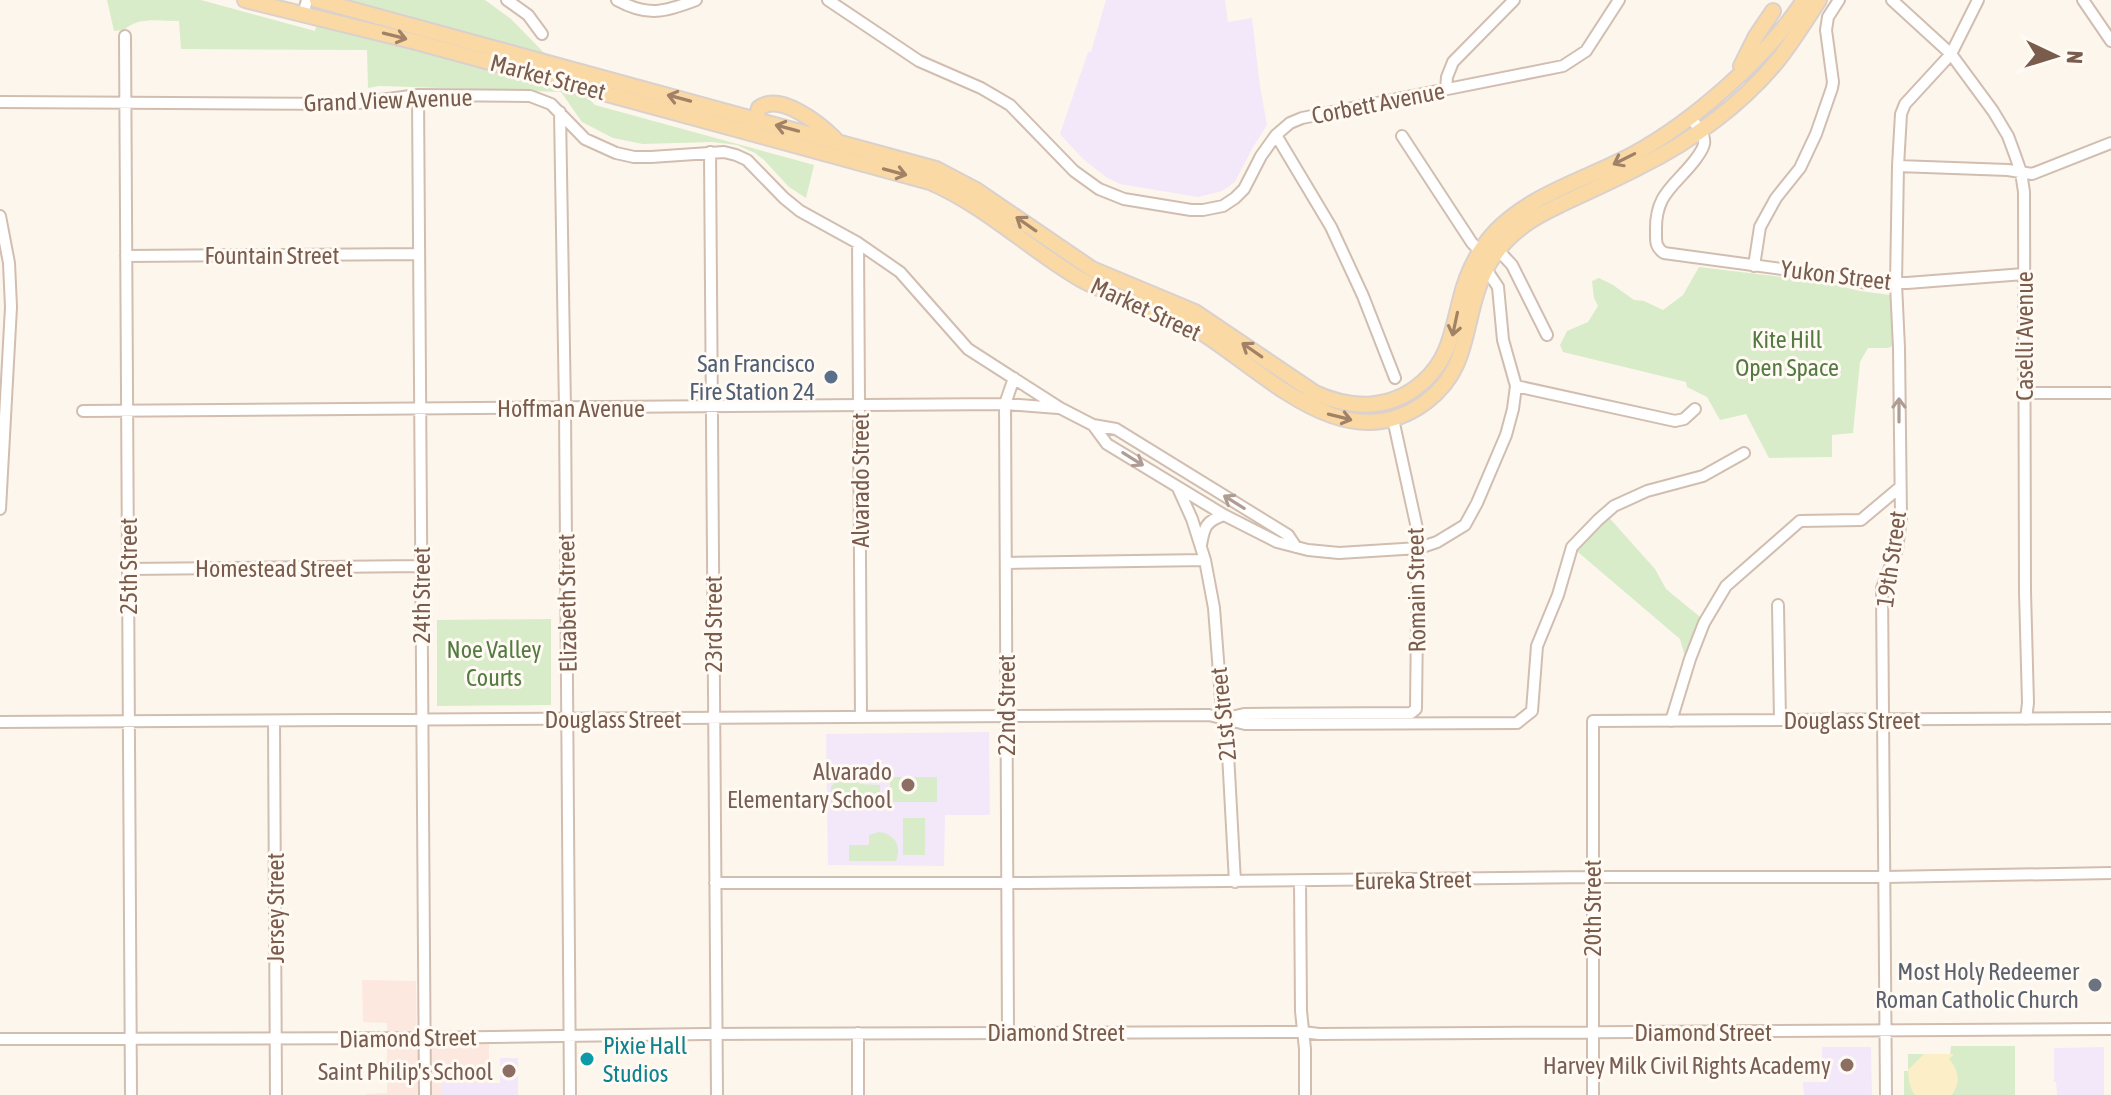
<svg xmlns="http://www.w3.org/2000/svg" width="2111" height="1095" font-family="'Asap Condensed',sans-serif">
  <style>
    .commercial { fill: #fde8e0 }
    .education { fill: #f3e8fa }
    .green { fill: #d8ecc9 }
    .sand { fill: #fcefc7 }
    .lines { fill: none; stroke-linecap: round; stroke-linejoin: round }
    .minor-casing { stroke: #d1beb0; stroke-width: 14 }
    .major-casing { stroke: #dad1cd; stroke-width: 18 }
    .minor { stroke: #fff; stroke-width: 10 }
    .major { stroke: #fbd9a5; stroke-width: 14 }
    .oneway { stroke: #a18267 }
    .oneway2 { stroke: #af9d94 }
    .service-dot { fill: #5c6f8a; stroke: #fffaf3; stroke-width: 3 }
    .education-dot { fill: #8d6e63; stroke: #fffaf3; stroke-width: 3 }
    .worship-dot { fill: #6b7280; stroke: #fffaf3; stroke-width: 3 }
    .culture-dot { fill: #0f9aa8; stroke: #fffaf3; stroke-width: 3 }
    .labels { text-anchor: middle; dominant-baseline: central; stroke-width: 6; stroke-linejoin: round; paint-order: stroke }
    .street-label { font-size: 24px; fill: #7a5c4d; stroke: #fffaf3 }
    .park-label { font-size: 24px; fill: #537a41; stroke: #fffaf3 }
    .service-label { font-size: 24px; fill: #4e5e75; stroke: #fffaf3; text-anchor: end }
    .education-label { font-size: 24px; fill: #785e54; stroke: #fffaf3; text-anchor: end }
    .worship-label { font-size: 24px; fill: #5b616d; stroke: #fffaf3; text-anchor: end }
    .culture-label { font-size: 24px; fill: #0d838f; stroke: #fffaf3; text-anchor: start }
  </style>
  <rect width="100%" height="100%" fill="#fdf6ec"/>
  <path class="commercial" d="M 362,980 L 416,981 L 417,1044 L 489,1044 L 489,1095 L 366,1095 L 366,1094 L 387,1093 L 387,1023 L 363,1022 Z"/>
  <path class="education" d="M 1106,0 L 1225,0 L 1228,22 L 1252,18 L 1260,86 L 1267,125 L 1253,147 L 1235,182 L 1222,191 L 1198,197 L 1120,184 L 1106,177 L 1083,159 L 1060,134 L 1088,52 L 1091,52 Z
    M 989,732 L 990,815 L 945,815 L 944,866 L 828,865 L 826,734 Z
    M 1822,1047 L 1871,1047 L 1872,1095 L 1804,1095 L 1803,1082 L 1822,1082 Z
    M 2104,1047 L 2104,1095 L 2057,1095 L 2056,1082 L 2054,1082 L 2054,1048 Z
    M 500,1058 L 518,1058 L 518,1095 L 441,1095 L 441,1083 L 500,1083 Z"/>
  <path class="green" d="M 107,0 L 201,0 L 315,31 L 323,0 L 485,0 L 511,19 L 595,105 L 814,165 L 806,198 L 789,187 L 764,160 L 755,153 L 737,145 L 712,142 L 643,144 L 613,138 L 582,122 L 561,92 L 379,86 L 368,88 L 367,50 L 181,49 L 179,21 C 160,21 138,16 124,30 L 114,31 Z
    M 1699,267 L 1823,282 L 1860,291 L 1890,295 L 1893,300 L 1895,345 L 1888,348 L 1868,348 L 1860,362 L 1853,433 L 1832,435 L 1832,457 L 1769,458 L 1746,414 L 1720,420 L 1707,397 L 1687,387 L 1686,382 L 1563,352 L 1560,345 L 1567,331 L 1588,322 L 1598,306 L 1594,298 L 1592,281 L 1599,278 L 1613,285 L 1634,300 L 1644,301 L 1663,310 L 1683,295 Z
    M 1605,513 L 1655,569 L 1666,589 L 1705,621 L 1690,659 L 1685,657 L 1680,639 L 1572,547 Z
    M 551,619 L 551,705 L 437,706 L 437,620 Z
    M 890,777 L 937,777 L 937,802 L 890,802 Z
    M 838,779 L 848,779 L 849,782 L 858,782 L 859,784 L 880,785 L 880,803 L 872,803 L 869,808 L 834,808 L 831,805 L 831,787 Z
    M 903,818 L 925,818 L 925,855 L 903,855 Z
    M 879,832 C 895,834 902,846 896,861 L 849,861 L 849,845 L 869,845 L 869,835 Z
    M 1951,1046 L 2015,1046 L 2015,1095 L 1904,1095 L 1904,1071 L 1908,1071 L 1908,1054 L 1950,1054 Z"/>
  <path class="sand" d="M 1924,1054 L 1954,1054 L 1949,1059 C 1959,1071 1961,1082 1952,1095 L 1915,1095 C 1909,1087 1909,1079 1908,1070 Z"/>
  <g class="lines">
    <g class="minor-casing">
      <path id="minor" d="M 507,0 L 528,15 L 542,34
        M 617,0 C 648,17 665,12 696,0
        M 828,0 L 919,61 L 981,88 L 1010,105 L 1074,171 L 1099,189 L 1124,199 L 1191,210 L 1203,210 L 1223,206 L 1235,198 L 1244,189 L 1261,156 L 1276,135 L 1290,123 L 1302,118 L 1563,66 L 1586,51 L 1619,0
        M 1892,0 L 1951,54 L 1993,111 L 2008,136 L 2015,155 L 2021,172 L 2024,192 L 2025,592 L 2028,703 L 2026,719
        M 2083,0 L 2111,41
        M 303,15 L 307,0
        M 125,36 L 131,1095
        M 1446,89 L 1447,77 L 1453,62 L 1514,0
        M 418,95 L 425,1095
        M 0,102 L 351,104 L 418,95 L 530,96 L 551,104 L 585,139 L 616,153 L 634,157 L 651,157 L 724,152 L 736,155 L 747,160 L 784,198 L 800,211 L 858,243 L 900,272 L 968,349 L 1060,408 L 1093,425 L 1116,429 L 1288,535 L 1296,547
        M 560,112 L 565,408 L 570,1095
        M 1689,116 C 1695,124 1706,134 1704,144 C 1703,149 1698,156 1695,160 C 1674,187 1655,194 1656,231 C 1656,241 1655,247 1664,253 L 1826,275 L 1866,283 L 1907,283 L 2024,274
        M 1276,135 L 1331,227 L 1363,296 L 1395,378
        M 1402,136 L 1472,243 L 1480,251
        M 710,152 L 717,1095
        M 1898,166 L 2008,170 L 2032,174 L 2111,143
        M 0,216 L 9,263 L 11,307 L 0,509
        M 858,243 L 861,717
        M 1498,250 L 1512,265 L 1547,335
        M 126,256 L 419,254
        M 1754,266 L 1760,227 L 1776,198 L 1800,168 L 1816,134 L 1832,88 L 1833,82 L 1826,30 L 1828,17 L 1839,0
        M 1516,386 L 1675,421 L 1684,419 L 1695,409
        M 2025,393 L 2111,393
        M 83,411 L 1005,404 L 1058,408
        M 1093,425 L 1107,444 L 1224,515 L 1277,542 L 1308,550 L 1339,553 L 1419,548 L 1437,542 L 1465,525 L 1477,503 L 1506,435 L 1513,409 L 1516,386 L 1503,340 L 1498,287 L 1486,269
        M 1178,488 L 1192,519 L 1205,560 L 1214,608 L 1221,699 L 1227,735 L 1235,882
        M 1201,545 C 1204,527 1206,521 1224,515
        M 1006,563 L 1205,560
        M 128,569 L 421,566
        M 1778,605 L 1780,720
        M 1227,718 L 1244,714 L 1411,713 L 1416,709 L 1418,533 L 1393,419
        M 274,721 L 276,1095
        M 1671,721 L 1690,659 L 1704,623 L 1726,586 L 1800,521 L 1861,520 L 1899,488
        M 0,722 L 1209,715 L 1245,724 L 1517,723 L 1532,711 L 1537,646 L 1558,595 L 1572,547 L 1598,520 L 1614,506 L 1647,491 L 1703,476 L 1744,453
        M 1300,881 L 1301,1011 L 1305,1049 L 1305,1095
        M 715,883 L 1029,883 L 1592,877 L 1885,877 L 2111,873
        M 858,1033 L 858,1095
        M 1008,1033 L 1005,404 L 1014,378
        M 0,1039 L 424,1038 L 705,1034 L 1303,1032 L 1319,1034 L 2111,1029
        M 1593,1095 L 1593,721 L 2111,718
        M 1886,1095 L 1882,588 L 1897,549 L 1901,518 L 1899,348 L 1896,284 L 1898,166 L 1901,114 L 1905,104 L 1951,54 L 1978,0"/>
    </g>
    <g class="major-casing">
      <path id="major" d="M 245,0 L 416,42 L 930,182 C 986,206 1030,250 1082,280 C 1116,299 1154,306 1188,324 C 1258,363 1342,466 1427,401 C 1469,369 1463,327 1480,283 C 1488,260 1503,241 1523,226 C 1537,215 1554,208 1570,200 C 1594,189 1618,178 1641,166 C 1692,141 1742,104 1778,60 C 1793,41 1806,20 1819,0
        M 317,0 L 936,169 L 976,190 L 1092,269 L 1195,312 L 1315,393 C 1352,410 1392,410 1423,382 C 1449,359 1452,332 1460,301 C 1466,275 1478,250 1496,231 C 1533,193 1588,179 1634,154 C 1694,121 1767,57 1804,0
        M 1741,66 L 1756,36 L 1773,11
        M 754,126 L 759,108 C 780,92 820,124 835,139"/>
    </g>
    <use href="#minor" class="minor"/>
    <use href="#major" class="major"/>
  </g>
  <defs><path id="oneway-shaft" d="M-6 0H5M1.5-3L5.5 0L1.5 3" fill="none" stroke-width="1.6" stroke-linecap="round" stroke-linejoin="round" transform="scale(2)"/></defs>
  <g class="oneway">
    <use href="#oneway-shaft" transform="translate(395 36) rotate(14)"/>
    <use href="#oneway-shaft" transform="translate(679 98) rotate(-165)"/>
    <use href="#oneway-shaft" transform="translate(787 128) rotate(-165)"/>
    <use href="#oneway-shaft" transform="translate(1624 159) rotate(153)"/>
    <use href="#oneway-shaft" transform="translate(895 172) rotate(15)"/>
    <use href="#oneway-shaft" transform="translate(1026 224) rotate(-145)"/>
    <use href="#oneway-shaft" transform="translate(1455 324) rotate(102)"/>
    <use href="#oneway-shaft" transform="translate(1252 350) rotate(-145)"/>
    <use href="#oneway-shaft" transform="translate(1340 417) rotate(14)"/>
  </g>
  <g class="oneway2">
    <use href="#oneway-shaft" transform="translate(1899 410) rotate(-90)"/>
    <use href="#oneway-shaft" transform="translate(1133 459) rotate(32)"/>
    <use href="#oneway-shaft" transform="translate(1234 502) rotate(-148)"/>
  </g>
  <circle class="service-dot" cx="831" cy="377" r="8"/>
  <g class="education-dot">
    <circle cx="908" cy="785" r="8"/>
    <circle cx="1847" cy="1065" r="8"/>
    <circle cx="509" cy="1071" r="8"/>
  </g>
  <circle class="worship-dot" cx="2095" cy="985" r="8"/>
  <circle class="culture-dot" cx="587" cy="1059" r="8"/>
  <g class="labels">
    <g class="street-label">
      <text transform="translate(548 77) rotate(15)">Market Street</text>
      <text transform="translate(388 100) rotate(-2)">Grand View Avenue</text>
      <text transform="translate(1378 103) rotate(-11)">Corbett Avenue</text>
      <text x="272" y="255">Fountain Street</text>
      <text transform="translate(1836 275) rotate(7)">Yukon Street</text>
      <text transform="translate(1146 309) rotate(25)">Market Street</text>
      <text transform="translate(2024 336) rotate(-90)">Caselli Avenue</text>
      <text x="571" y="408">Hoffman Avenue</text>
      <text transform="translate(860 480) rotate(-90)">Alvarado Street</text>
      <text transform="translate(1891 559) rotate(-82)">19th Street</text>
      <text transform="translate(128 566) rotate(-90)">25th Street</text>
      <text x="274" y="568">Homestead Street</text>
      <text transform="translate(1416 590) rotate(-91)">Romain Street</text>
      <text transform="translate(421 595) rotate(-90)">24th Street</text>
      <text transform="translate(567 603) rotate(-91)">Elizabeth Street</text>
      <text transform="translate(713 624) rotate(-90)">23rd Street</text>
      <text transform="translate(1006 705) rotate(-90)">22nd Street</text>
      <text transform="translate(1223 714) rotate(-96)">21st Street</text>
      <text x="613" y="719">Douglass Street</text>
      <text x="1852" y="720">Douglass Street</text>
      <text transform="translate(1413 880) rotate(-1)">Eureka Street</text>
      <text transform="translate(275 908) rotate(-90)">Jersey Street</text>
      <text transform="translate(1592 908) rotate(-90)">20th Street</text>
      <text x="1056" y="1032">Diamond Street</text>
      <text x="1703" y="1032">Diamond Street</text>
      <text transform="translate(408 1038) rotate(-1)">Diamond Street</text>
    </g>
    <g class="park-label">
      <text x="1787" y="339">Kite Hill<tspan x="1787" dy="28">Open Space</tspan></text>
      <text x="494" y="649">Noe Valley<tspan x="494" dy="28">Courts</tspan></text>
    </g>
    <g class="service-label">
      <text x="815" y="363">San Francisco<tspan x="815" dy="28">Fire Station 24</tspan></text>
    </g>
    <g class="education-label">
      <text x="892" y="771">Alvarado<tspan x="892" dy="28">Elementary School</tspan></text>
      <text x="1831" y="1065">Harvey Milk Civil Rights Academy</text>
      <text x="493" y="1071">Saint Philip's School</text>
    </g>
    <g class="worship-label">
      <text x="2079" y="971">Most Holy Redeemer<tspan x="2079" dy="28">Roman Catholic Church</tspan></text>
    </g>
    <g class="culture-label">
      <text x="603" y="1045">Pixie Hall<tspan x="603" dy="28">Studios</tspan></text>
    </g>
  </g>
  <g transform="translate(2055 56) rotate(94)" stroke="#fffaf3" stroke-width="6" paint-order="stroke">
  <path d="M0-6L14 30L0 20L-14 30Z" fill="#7a5c4d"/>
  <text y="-12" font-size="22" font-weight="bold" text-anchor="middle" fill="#7a5c4d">N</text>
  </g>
</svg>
